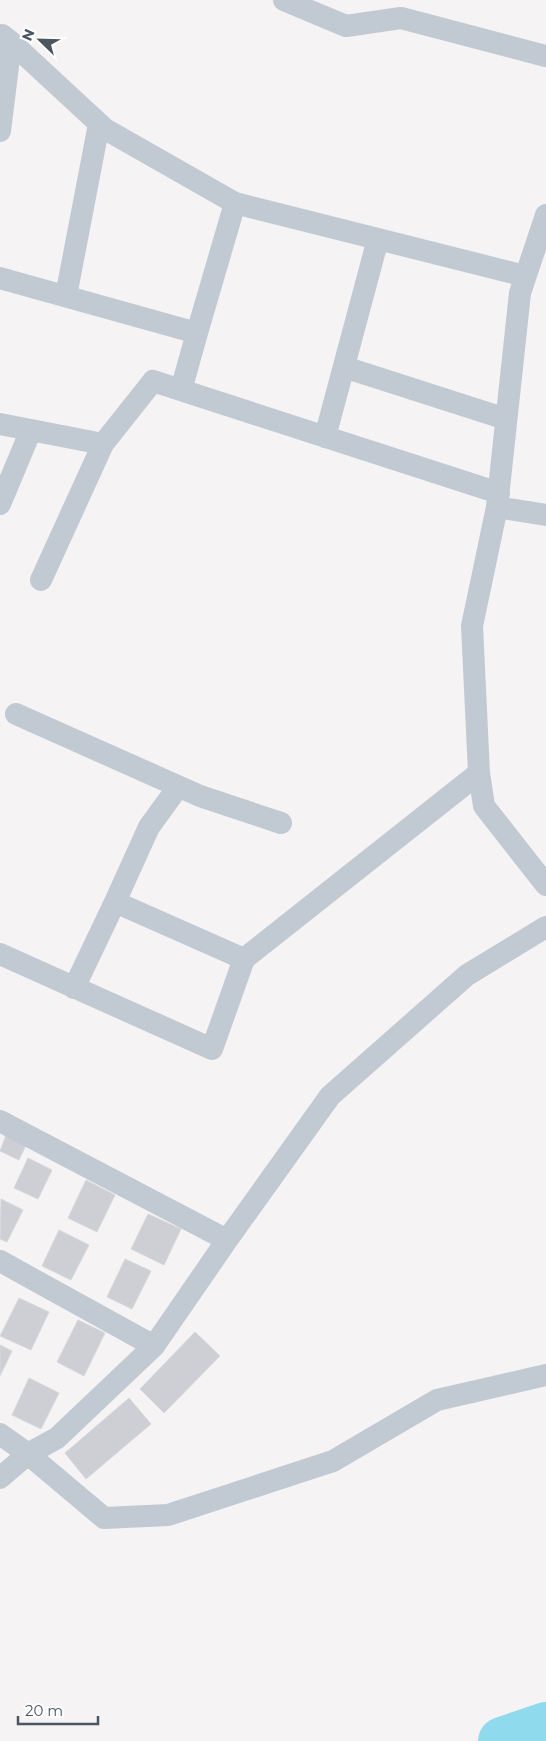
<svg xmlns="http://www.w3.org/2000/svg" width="546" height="1741" font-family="Montserrat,sans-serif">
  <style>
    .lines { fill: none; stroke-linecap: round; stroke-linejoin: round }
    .river { stroke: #90daee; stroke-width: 48 }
    .building { fill: #cdcfd5; stroke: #d7d9de }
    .street { stroke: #c1cad2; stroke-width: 22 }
  </style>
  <rect width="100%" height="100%" fill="#f5f3f3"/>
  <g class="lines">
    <path class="river" d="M 502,1741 L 546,1726"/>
  </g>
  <path class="building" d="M 6,1135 L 26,1145 L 19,1160 L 0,1151 Z
    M 28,1158 L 52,1170 L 38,1199 L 14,1188 Z
    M 86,1180 L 115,1195 L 97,1232 L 68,1218 Z
    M 1,1199 L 23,1210 L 7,1242 L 0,1239 Z
    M 148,1214 L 181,1229 L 164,1265 L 131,1249 Z
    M 59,1230 L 89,1245 L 71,1280 L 42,1266 Z
    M 125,1259 L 151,1271 L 132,1309 L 107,1297 Z
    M 19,1298 L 49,1312 L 31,1350 L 0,1336 Z
    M 78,1320 L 105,1333 L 84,1376 L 57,1362 Z
    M 195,1332 L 220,1356 L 164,1413 L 140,1389 Z
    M 0,1345 L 12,1351 L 0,1376 Z
    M 29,1378 L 59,1393 L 41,1429 L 12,1415 Z
    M 129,1398 L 151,1424 L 86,1479 L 65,1453 Z"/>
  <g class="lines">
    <path class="street" d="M 284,0 L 346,26 L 401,18 L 546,56
      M 11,42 L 105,129 L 235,203 L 525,276
      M 0,131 L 11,42 L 2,35
      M 546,215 L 520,293 L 497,507 L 472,626 L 479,773 L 484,806 L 546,885
      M 0,278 L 197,333 L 235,203
      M 66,296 L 99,124
      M 344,367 L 506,419
      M 181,390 L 197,333
      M 0,424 L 103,444
      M 325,437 L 378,239
      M 0,504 L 31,430
      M 497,507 L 546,515
      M 41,580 L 103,444 L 153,381 L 499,493
      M 16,714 L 200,796 L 281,823
      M 115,902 L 149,827 L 178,787
      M 0,954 L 212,1049 L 244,959 L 115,902 L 74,988
      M 244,959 L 479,773
      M 0,1121 L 227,1240
      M 0,1261 L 154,1346
      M 0,1434 L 28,1454 L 104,1518 L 168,1515 L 333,1461 L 437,1400 L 546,1375
      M 0,1478 L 28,1454 L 57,1438 L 154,1346 L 227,1240 L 330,1096 L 467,975 L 546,927"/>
  </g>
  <g transform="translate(40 40) rotate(293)" stroke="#ffffff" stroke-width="4" paint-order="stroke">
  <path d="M0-4L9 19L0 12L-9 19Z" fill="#4a5661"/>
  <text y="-8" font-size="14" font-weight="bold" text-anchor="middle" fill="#4a5661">N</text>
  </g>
  <path d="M18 1716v8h80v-8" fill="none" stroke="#4a5661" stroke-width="2.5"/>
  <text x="25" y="1716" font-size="15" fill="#4a5661" stroke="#ffffff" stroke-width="4" paint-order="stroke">20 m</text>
</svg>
